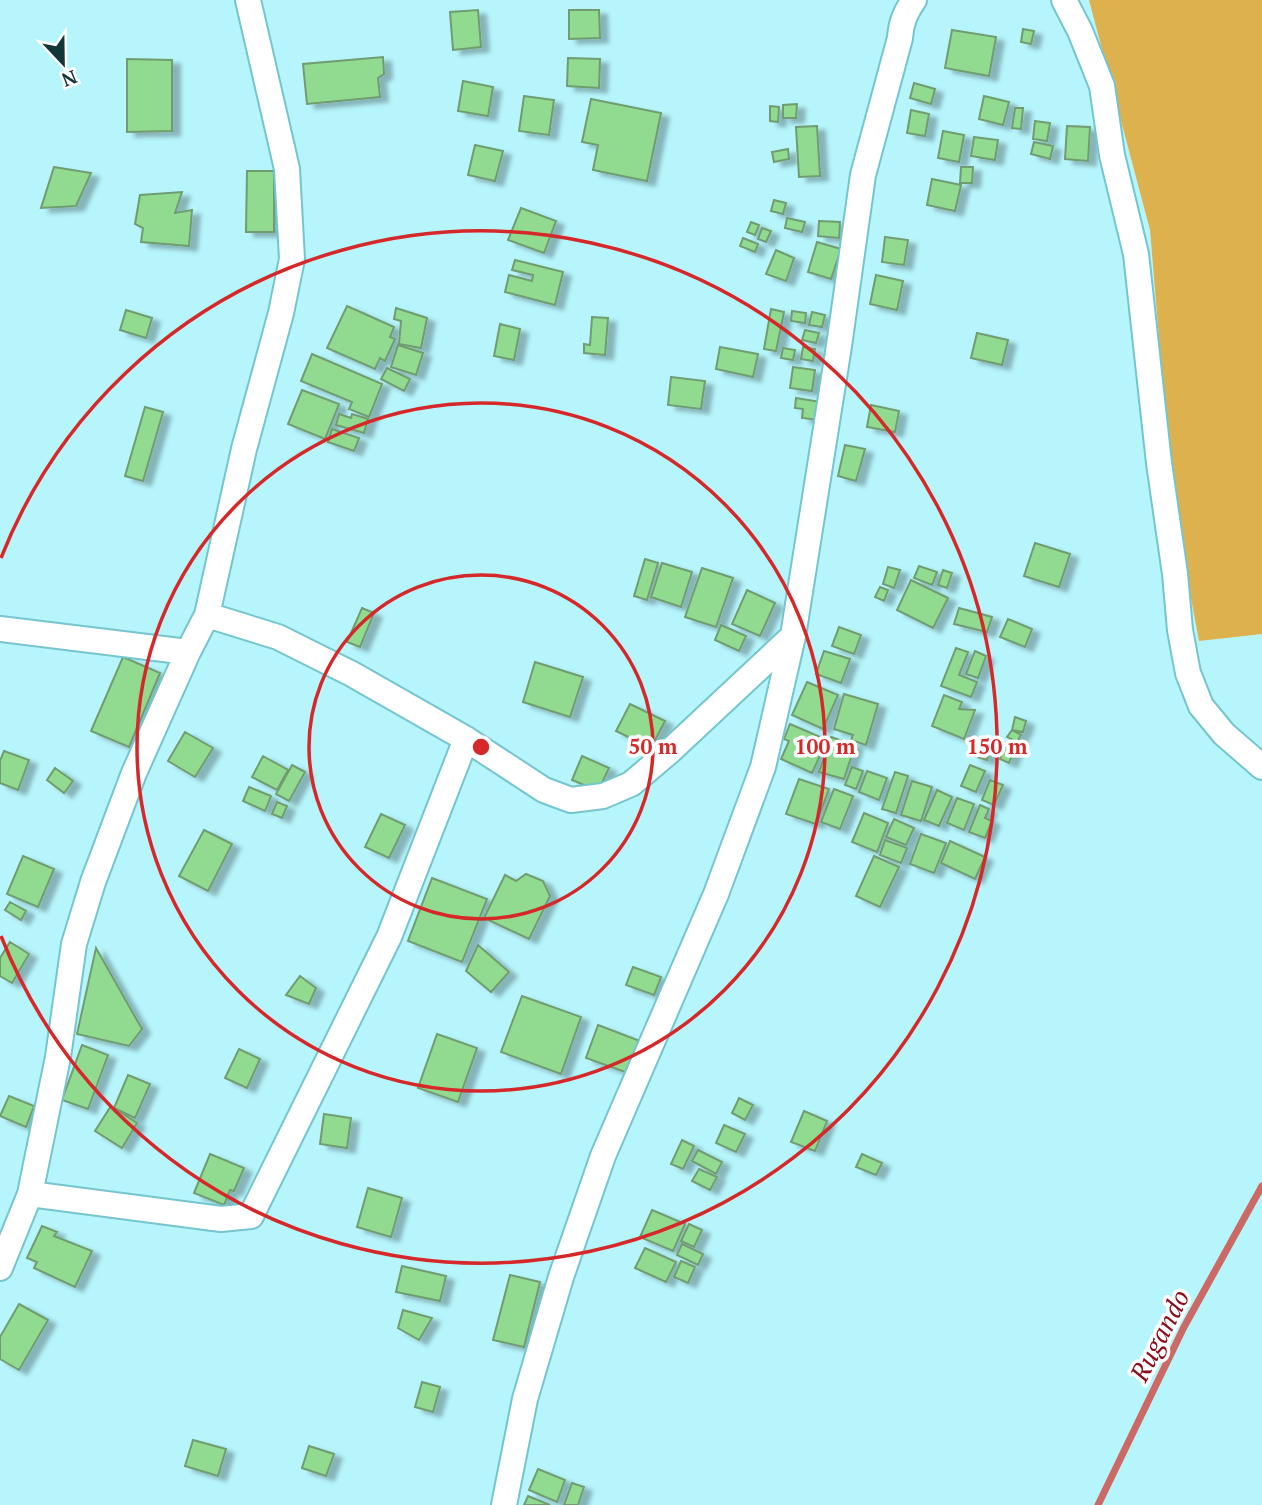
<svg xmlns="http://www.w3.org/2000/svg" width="1262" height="1505" font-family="'PT Serif',serif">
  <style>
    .forest { fill: #deb14f }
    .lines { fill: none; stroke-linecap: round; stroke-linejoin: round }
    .stream { stroke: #cc6964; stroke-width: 7 }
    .building { fill: #91db91; stroke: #719c70; stroke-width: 2; filter: url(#shadow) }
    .minor-casing { stroke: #74c5cd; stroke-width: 28 }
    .minor { stroke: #fff; stroke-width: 24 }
    .ring { fill: none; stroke: #d62828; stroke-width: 3.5 }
    .labels { text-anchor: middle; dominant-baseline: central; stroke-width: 7; stroke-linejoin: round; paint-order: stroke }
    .water-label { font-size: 26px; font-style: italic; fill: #8a0b19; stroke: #fff }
    .centre { fill: #d62828; stroke: #fff; stroke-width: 3.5 }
    .ring-label { font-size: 21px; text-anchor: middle; font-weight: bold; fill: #d62828; stroke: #fff; stroke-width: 7; stroke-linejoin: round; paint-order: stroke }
  </style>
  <defs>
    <filter id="shadow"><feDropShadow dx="8" dy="4.5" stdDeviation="2" flood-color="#0004"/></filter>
  </defs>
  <rect width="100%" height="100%" fill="#b6f5fc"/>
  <path class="forest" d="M 1089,0 L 1262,0 L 1262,634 L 1199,641 L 1167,469 L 1162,374 L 1150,230 Z"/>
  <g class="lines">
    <path class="stream" d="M 1098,1505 L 1184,1327 L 1262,1186"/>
  </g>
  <path class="building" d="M 478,10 L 481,47 L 453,50 L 450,12 Z
    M 569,10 L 599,10 L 600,38 L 569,39 Z
    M 1023,29 L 1034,31 L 1031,44 L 1021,42 Z
    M 952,30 L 996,37 L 989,76 L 945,68 Z
    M 383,57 L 384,74 L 378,78 L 380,97 L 307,104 L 303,64 Z
    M 568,58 L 600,59 L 599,88 L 567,86 Z
    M 127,59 L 172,60 L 172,131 L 127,132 Z
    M 463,81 L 493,87 L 488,116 L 458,111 Z
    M 914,83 L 935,89 L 931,104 L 910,98 Z
    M 524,96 L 554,100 L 549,135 L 519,131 Z
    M 984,96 L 1009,102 L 1003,125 L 979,119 Z
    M 591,99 L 661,113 L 647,181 L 593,170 L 598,145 L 582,142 Z
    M 797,104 L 796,118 L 783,118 L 783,105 Z
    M 770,106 L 779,107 L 778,122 L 770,121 Z
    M 1015,108 L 1023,108 L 1021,129 L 1012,128 Z
    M 911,110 L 929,114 L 925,136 L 907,133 Z
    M 1035,121 L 1050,123 L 1047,141 L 1033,139 Z
    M 817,126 L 820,176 L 799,177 L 796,127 Z
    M 1067,126 L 1090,127 L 1088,161 L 1065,159 Z
    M 943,131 L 964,135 L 959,162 L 938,158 Z
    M 974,137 L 998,140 L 995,160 L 971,156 Z
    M 1034,142 L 1053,146 L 1050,159 L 1031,154 Z
    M 475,145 L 503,151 L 495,181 L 468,175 Z
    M 788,149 L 789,159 L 774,162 L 772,152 Z
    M 54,167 L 91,173 L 76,206 L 41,208 Z
    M 961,167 L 973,167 L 972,183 L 960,183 Z
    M 247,171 L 274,171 L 274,232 L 246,232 Z
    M 932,179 L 961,185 L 955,211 L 927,205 Z
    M 182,192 L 175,213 L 192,210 L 189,246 L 141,242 L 143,228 L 135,224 L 140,195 Z
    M 774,200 L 786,203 L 783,214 L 771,211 Z
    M 521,208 L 556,221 L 544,253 L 508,240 Z
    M 787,218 L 805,222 L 802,232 L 785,228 Z
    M 819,221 L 840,222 L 839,238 L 818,236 Z
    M 751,222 L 759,225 L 755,235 L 747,232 Z
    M 762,228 L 771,231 L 766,242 L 758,239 Z
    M 885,237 L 908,240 L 904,265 L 882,262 Z
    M 743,238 L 758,244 L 755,252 L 740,246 Z
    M 817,242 L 841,249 L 831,279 L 808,272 Z
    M 776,250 L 794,258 L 786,281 L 766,274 Z
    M 515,260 L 563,272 L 555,305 L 505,292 L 509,275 L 532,281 L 533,275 L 512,270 Z
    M 876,275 L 903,281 L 897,310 L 870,304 Z
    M 347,306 L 394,327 L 390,337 L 395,339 L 385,361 L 380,358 L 375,369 L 327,348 Z
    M 396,308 L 427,318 L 421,348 L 399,344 L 401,321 L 394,319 Z
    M 771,309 L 784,312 L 776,351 L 764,349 Z
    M 126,310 L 152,318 L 146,338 L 120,330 Z
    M 792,311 L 806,313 L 805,323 L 791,321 Z
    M 812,312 L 825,315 L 822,327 L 809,325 Z
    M 592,317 L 608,318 L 605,355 L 584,353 L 584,344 L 590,345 Z
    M 500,324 L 520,329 L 514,360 L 494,356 Z
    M 805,330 L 819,333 L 816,343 L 802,340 Z
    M 977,333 L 1008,340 L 1002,365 L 971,358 Z
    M 398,345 L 423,353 L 416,375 L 391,367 Z
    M 720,347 L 758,354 L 753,377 L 716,369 Z
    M 803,347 L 815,349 L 813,361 L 801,359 Z
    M 783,348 L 795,350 L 793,360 L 781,358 Z
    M 312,354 L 382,384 L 369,417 L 349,409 L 352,402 L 301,381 Z
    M 793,367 L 815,370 L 812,391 L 790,388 Z
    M 387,368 L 410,379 L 404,391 L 381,379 Z
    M 671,377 L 705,381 L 701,409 L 668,405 Z
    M 302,390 L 339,404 L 325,439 L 288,424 Z
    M 796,398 L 821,402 L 818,420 L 802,418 L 803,409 L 795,408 Z
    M 871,405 L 899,411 L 895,432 L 867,427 Z
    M 145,407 L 163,412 L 143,481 L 125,476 Z
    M 339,414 L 351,418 L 352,414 L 368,419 L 364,433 L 336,425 Z
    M 332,429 L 359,438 L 354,451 L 328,442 Z
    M 845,445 L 865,449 L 856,481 L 838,476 Z
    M 1035,543 L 1070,554 L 1059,587 L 1024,576 Z
    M 645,559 L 658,563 L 647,600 L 634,596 Z
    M 662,563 L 692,572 L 681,607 L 651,597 Z
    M 919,566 L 937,572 L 932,585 L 914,578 Z
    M 888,567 L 900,570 L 894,588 L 883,584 Z
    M 702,568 L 733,578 L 716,627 L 685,617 Z
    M 943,570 L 952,573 L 947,588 L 938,585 Z
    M 911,580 L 948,598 L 933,628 L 897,610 Z
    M 880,587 L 888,590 L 884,601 L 875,597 Z
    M 747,590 L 775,603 L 760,636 L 732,624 Z
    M 362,608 L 374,613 L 360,647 L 347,642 Z
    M 959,608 L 992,617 L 987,632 L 954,624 Z
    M 1008,619 L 1032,629 L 1025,647 L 1000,637 Z
    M 721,625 L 746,636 L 739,651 L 715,640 Z
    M 839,627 L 861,635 L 854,654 L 832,646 Z
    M 956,648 L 968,652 L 959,675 L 977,682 L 971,697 L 941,686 Z
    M 824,651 L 850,659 L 841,683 L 816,674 Z
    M 975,651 L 986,656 L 978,678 L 966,674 Z
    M 123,657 L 160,673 L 129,747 L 91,731 Z
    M 535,662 L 583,677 L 570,717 L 523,702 Z
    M 807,682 L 838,695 L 823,729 L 792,715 Z
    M 844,694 L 878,704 L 866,745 L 851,740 L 853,735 L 834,729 Z
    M 944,695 L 962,702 L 959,709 L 975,710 L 964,739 L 932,726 Z
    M 630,704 L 665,721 L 651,748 L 616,731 Z
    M 1015,717 L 1026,721 L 1023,732 L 1012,730 Z
    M 790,724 L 827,740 L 812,773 L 781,759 L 789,741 L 784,739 Z
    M 1012,730 L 1021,735 L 1017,742 L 1007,737 Z
    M 185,732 L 213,748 L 195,777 L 168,761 Z
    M 831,737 L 855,745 L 844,779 L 819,772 Z
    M 980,738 L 993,743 L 987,760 L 974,756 Z
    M 1006,743 L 1016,746 L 1009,763 L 1000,759 Z
    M 4,751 L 29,760 L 18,790 L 0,783 L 0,761 Z
    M 263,756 L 288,770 L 277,790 L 252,777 Z
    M 582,756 L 609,768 L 598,791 L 572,780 Z
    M 292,765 L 305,772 L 289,801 L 276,794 Z
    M 970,765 L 985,771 L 976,792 L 961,786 Z
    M 852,767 L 863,771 L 856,789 L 845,785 Z
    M 55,768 L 73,781 L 64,793 L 47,780 Z
    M 867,771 L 887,778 L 879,800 L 859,792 Z
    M 895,772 L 908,776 L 896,813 L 882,809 Z
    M 799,779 L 829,789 L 816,824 L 786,814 Z
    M 990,780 L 1003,785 L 994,805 L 982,800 Z
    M 912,781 L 932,787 L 921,821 L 901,815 Z
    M 249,787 L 271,796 L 265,811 L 243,801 Z
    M 834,789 L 853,796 L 840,829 L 821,822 Z
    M 937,790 L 952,797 L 939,826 L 924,820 Z
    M 957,798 L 974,804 L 964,830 L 947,823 Z
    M 277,802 L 287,806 L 282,818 L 272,814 Z
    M 980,805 L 989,809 L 985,818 L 992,821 L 985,838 L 969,832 Z
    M 864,813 L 888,823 L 877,852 L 852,842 Z
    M 381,814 L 405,825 L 389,858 L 365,847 Z
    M 894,819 L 914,828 L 906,845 L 886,837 Z
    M 204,830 L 232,844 L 208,891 L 179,876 Z
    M 921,834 L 946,843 L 934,873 L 910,864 Z
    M 885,840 L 907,848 L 901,863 L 880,855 Z
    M 950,841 L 985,857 L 975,879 L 941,863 Z
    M 23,856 L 54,869 L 38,907 L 7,894 Z
    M 874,856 L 899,867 L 880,907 L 856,896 Z
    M 526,874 L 543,881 L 550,896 L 529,939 L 484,918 L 505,875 L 516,881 Z
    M 432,878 L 487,899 L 462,962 L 408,941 Z
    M 10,902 L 26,911 L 21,920 L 5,910 Z
    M 10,942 L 29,954 L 12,983 L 0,976 L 0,958 Z
    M 478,945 L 509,972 L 491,992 L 466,971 Z
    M 96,948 L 142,1029 L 129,1046 L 77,1034 Z
    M 633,967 L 661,977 L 654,995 L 626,985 Z
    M 300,976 L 316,988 L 309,1004 L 286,995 Z
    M 522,996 L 581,1017 L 561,1074 L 501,1052 Z
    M 598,1025 L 640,1041 L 628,1073 L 586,1058 Z
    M 437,1034 L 477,1048 L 458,1102 L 418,1088 Z
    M 82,1045 L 108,1055 L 88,1109 L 62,1100 Z
    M 239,1049 L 260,1059 L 247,1088 L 225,1078 Z
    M 128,1075 L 150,1084 L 135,1118 L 114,1108 Z
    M 9,1096 L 34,1106 L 26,1127 L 0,1116 Z
    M 739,1098 L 753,1105 L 745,1120 L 732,1113 Z
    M 111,1106 L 137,1123 L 122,1148 L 95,1131 Z
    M 804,1111 L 827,1121 L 815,1151 L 791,1142 Z
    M 324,1114 L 351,1118 L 347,1148 L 320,1144 Z
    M 724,1125 L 745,1134 L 736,1152 L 716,1143 Z
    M 682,1140 L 694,1146 L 683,1169 L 671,1164 Z
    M 698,1150 L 722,1162 L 716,1174 L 692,1161 Z
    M 210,1154 L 244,1168 L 234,1191 L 230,1190 L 224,1205 L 194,1193 Z
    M 862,1154 L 882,1163 L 876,1175 L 856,1167 Z
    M 699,1169 L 717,1177 L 710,1190 L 692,1181 Z
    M 368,1188 L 402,1198 L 391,1237 L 357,1227 Z
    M 652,1210 L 685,1224 L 673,1251 L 640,1237 Z
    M 689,1224 L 702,1230 L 694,1247 L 681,1241 Z
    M 42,1226 L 57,1232 L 54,1236 L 92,1251 L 75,1287 L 34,1268 L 37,1262 L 27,1258 Z
    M 682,1244 L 703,1254 L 698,1265 L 677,1255 Z
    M 645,1248 L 676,1262 L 666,1282 L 635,1268 Z
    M 681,1261 L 695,1267 L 688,1283 L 674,1277 Z
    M 402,1266 L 446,1276 L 440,1301 L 396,1292 Z
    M 510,1275 L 540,1282 L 524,1347 L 493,1340 Z
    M 19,1304 L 48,1320 L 19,1370 L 0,1359 L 0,1337 Z
    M 403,1310 L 432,1318 L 419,1340 L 398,1328 Z
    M 422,1382 L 440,1387 L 433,1412 L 415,1407 Z
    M 193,1440 L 226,1449 L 218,1476 L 185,1466 Z
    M 309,1446 L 334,1454 L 326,1476 L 302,1468 Z
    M 538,1469 L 565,1480 L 557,1502 L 529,1490 Z
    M 572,1483 L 584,1487 L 578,1505 L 564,1505 Z
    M 528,1496 L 550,1505 L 524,1505 Z"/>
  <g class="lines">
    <g class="minor-casing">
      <path id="minor" d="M 1064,0 L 1080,31 L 1102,86 L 1112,155 L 1136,254 L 1159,463 L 1175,574 L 1180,630 L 1188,673 L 1201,706 L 1224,734 L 1262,767
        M 207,615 L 278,637 L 352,674 L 466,739 L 544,790 L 571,800 L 603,796 L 631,784 L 670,751 L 793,636
        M 0,629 L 188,652
        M 30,1194 L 221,1219 L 251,1216 L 389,937 L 466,739
        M 0,1268 L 30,1194 L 58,1057 L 74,944 L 93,882 L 134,773 L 188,652 L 207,615 L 244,449 L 281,313 L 292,259 L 287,169 L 248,0
        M 504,1505 L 525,1399 L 561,1277 L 603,1156 L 716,894 L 763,767 L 793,636 L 839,346 L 863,175 L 900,38 C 901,23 905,13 914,0"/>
    </g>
    <use href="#minor" class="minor"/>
  </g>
  <g class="ring">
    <circle cx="481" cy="747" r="172"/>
    <circle cx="481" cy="747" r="344"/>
    <path d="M1 558A516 516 0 1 1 1 936"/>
  </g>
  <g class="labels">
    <g class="water-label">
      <text transform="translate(1159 1335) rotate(-63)">Rugando</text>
    </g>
  </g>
  <circle cx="481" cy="747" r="10" class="centre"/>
  <g class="ring-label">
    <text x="653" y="754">50 m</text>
    <text x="825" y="754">100 m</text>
    <text x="997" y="754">150 m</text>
  </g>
  <g transform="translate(63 63) rotate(158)" stroke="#ffffff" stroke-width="5" paint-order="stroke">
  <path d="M0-5L12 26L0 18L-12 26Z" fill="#133539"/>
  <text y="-10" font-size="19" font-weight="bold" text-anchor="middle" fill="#133539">N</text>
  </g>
</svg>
